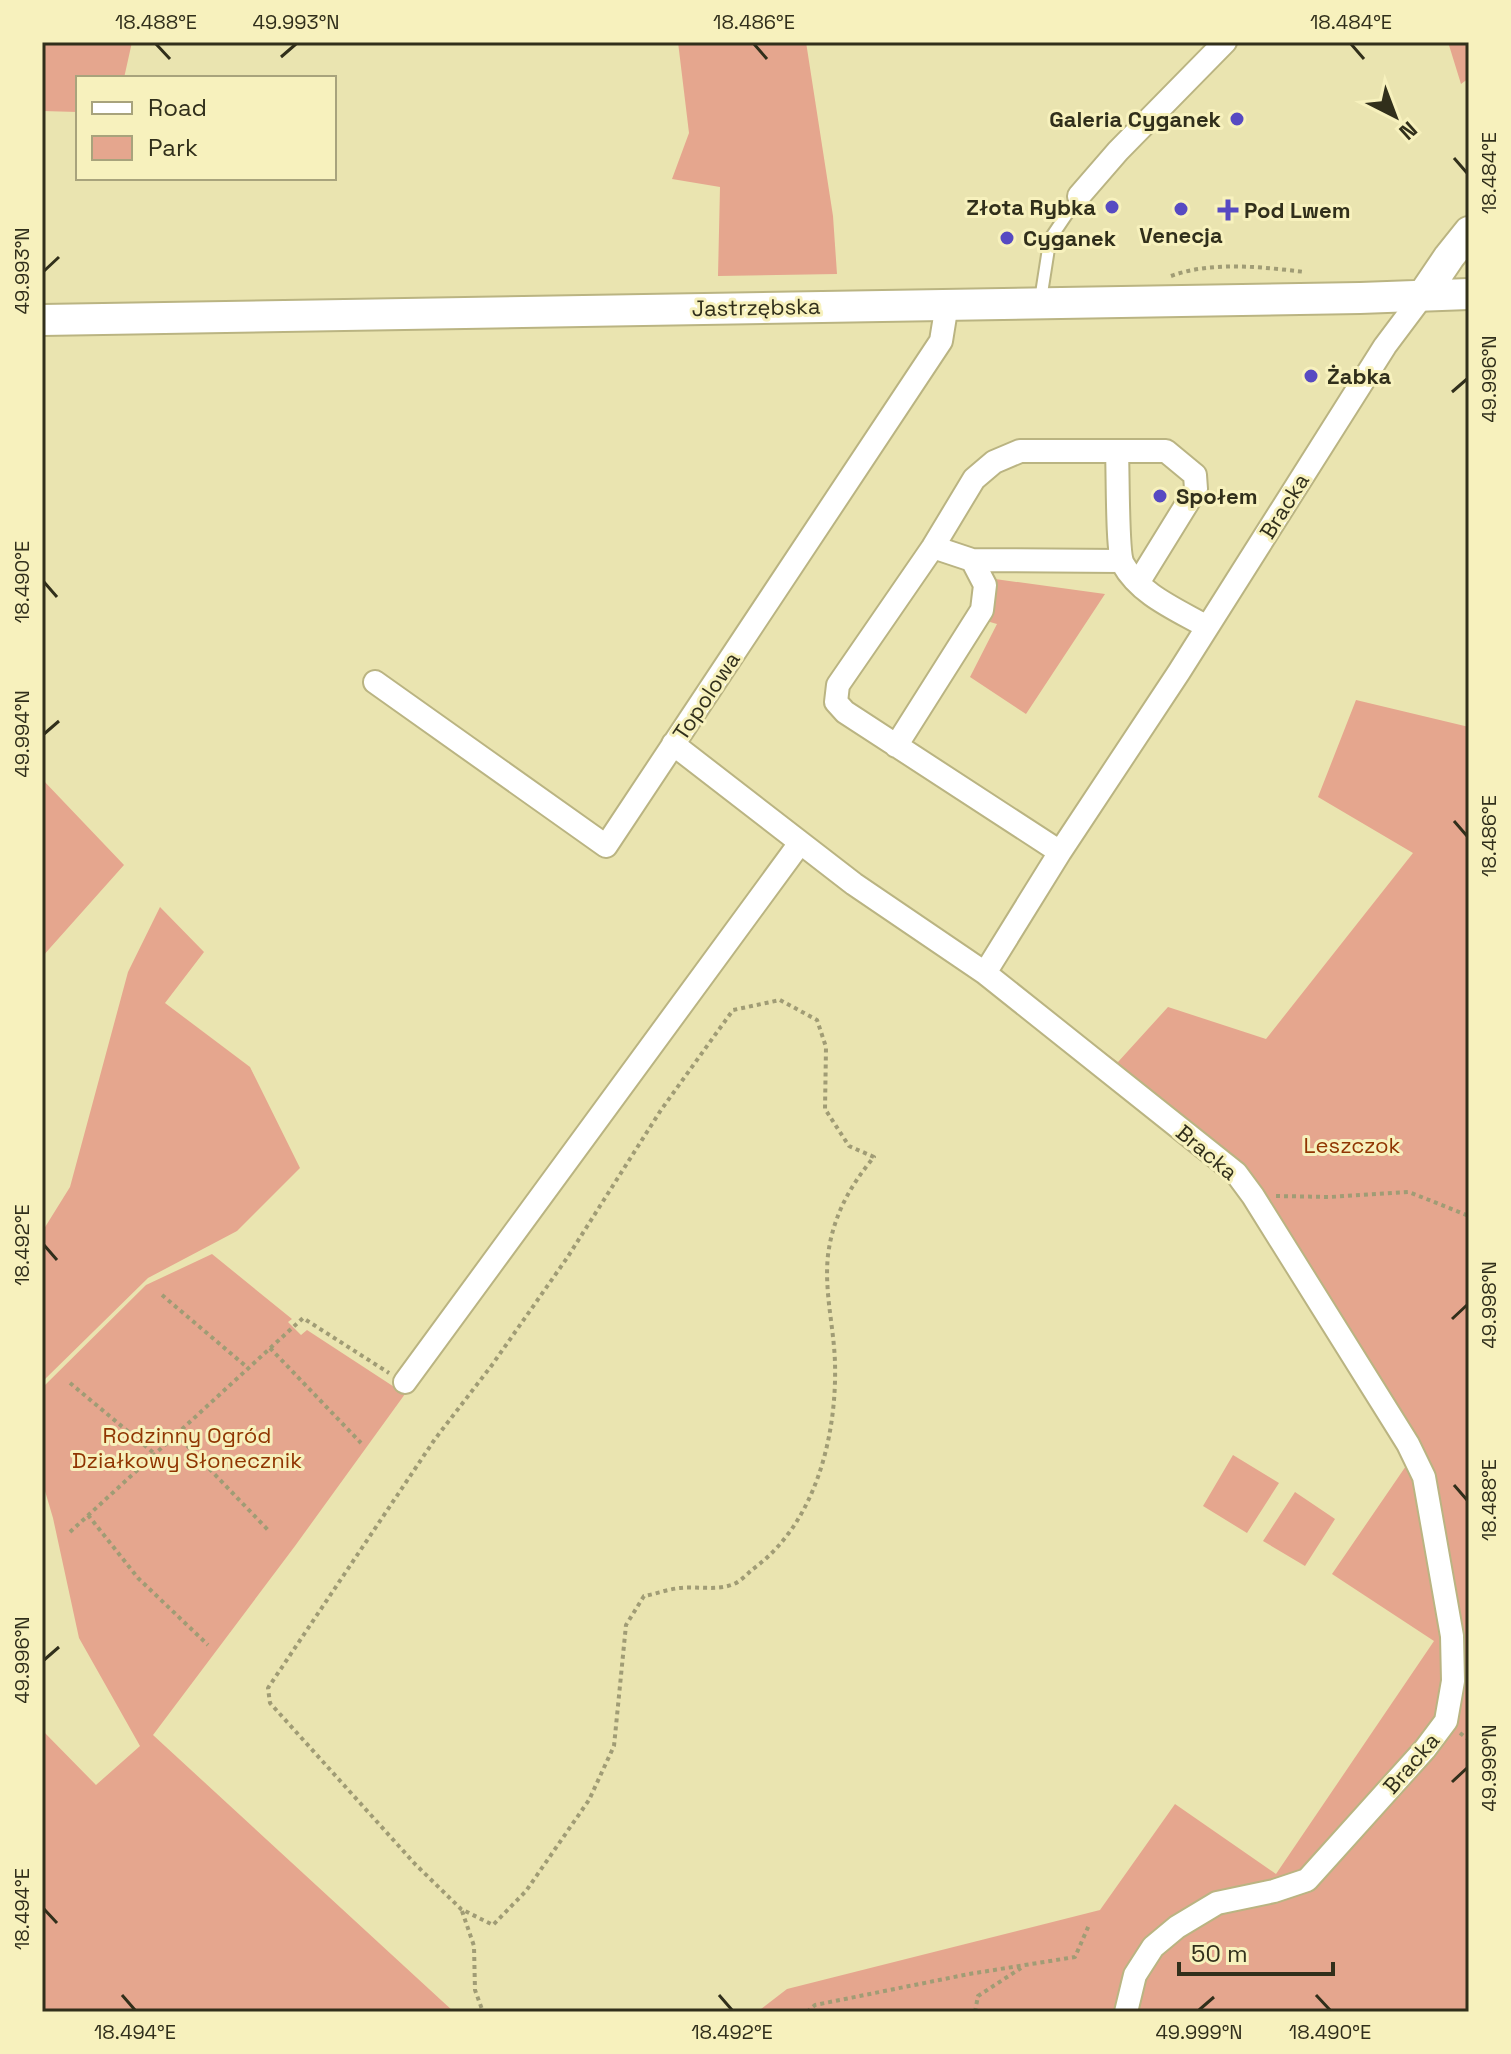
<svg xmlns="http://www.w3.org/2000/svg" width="1511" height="2054" font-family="'Space Grotesk',sans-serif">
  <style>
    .green { fill: #e5a68e }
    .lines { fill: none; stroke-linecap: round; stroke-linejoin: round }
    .lane-casing { stroke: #bab482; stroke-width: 15 }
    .street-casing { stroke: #bab482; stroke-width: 26 }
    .secondary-casing { stroke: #bab482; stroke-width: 34 }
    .path { stroke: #a09c75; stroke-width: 4; stroke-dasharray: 4 4; stroke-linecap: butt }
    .lane { stroke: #fff; stroke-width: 11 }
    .street { stroke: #fff; stroke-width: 22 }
    .secondary { stroke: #fff; stroke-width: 30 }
    .ticks { fill: none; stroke: #312f1b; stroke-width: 3 }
    .poi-dot { fill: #574ac2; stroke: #f7f1bd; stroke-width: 3 }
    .labels { text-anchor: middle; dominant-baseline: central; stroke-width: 6; stroke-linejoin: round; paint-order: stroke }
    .poi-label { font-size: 22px; font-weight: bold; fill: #312f1b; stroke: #f7f1bd; text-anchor: start }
    .street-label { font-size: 22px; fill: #312f1b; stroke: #f7f1bd }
    .park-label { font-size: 22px; fill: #903502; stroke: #f7f1bd }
    .neatline { fill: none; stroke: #312f1b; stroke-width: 3 }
    .ticks-label { font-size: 20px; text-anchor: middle; fill: #312f1b }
  </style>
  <rect width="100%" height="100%" fill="#eae4b0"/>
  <path class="green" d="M 42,42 L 132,42 L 124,78 L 78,78 L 78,112 L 42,111 Z
    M 678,42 L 806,42 L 833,216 L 837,274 L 718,276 L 720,187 L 672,179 L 689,133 Z
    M 1448,42 L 1469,42 L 1469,78 L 1461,84 Z
    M 995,579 L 1105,594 L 1026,714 L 970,677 L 997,624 L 990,622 Z
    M 1356,700 L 1469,727 L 1469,2012 L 757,2012 L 787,1989 L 1100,1910 L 1175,1804 L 1276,1874 L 1434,1641 L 1332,1574 L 1408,1463 L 1249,1200 L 1073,1051 L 1051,1013 L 1118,1062 L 1168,1007 L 1266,1039 L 1413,853 L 1318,797 Z
    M 42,779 L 124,865 L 42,957 Z
    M 160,907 L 204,952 L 165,1003 L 250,1067 L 300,1168 L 237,1231 L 148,1278 L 42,1382 L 42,1232 L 70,1187 L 128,972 Z
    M 212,1254 L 292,1319 L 288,1322 L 301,1335 L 307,1330 L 405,1394 L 295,1546 L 153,1735 L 454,2012 L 42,2012 L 42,1730 L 96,1785 L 140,1746 L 79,1638 L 53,1518 L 42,1481 L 42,1388 L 146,1285 Z
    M 1233,1455 L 1279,1483 L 1247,1533 L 1203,1506 Z
    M 1295,1492 L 1335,1519 L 1305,1566 L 1263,1541 Z"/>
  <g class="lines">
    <g class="lane-casing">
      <path id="lane" d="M 1040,303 L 1050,239 L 1079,196"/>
    </g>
    <g class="street-casing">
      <path id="street" d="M 1079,196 L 1118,151 L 1225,42
        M 1117,452 C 1118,471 1117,553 1123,564 C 1140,595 1178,610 1207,627
        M 933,547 L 972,560 L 1121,561
        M 375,682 L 606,846 L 941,341 L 947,304
        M 673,744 L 854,884 L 985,973
        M 896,746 L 982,610 L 985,585 L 972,560
        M 1060,852 L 845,712 L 836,702 L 838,685 L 933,547 L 974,479 L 994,462 L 1020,451 L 1166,451 L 1195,475 L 1196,489 L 1138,583
        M 405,1382 L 800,843
        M 1126,2012 L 1135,1975 L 1153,1947 L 1177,1927 L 1217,1903 L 1274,1891 L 1307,1880 L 1425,1749 L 1446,1721 L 1453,1681 L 1452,1636 L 1424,1477 L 1408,1444 L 1253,1196 L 1236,1173 L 985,973 L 1060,852 L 1179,672 L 1385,346 L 1424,294"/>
    </g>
    <g class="secondary-casing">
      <path id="secondary" d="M 1424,294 L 1449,257 L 1469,232
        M 42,320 L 1360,298 L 1469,294"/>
    </g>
    <path class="path" d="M 1171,276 C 1212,261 1262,267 1305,272
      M 780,1000 L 817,1020 L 826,1047 L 825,1109 L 849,1146 L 874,1157 C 850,1186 833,1216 828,1255 C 824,1292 834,1327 835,1363 C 837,1437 815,1524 753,1569 C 747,1574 741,1581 734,1584 C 717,1591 697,1586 680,1588 C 668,1589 656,1594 644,1596 L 626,1625 L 614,1746 L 589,1800 L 526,1891 L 493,1925 L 461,1909 L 415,1864 L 270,1703 L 268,1688 L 435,1439 L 492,1365 L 567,1258 L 661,1110 L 733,1010 Z
      M 1276,1196 L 1330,1197 L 1409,1192 L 1469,1216
      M 162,1295 L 248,1368
      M 270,1348 L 361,1443
      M 70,1383 L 155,1454
      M 176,1434 L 269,1531
      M 88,1515 L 138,1578 L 208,1645
      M 70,1532 L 303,1318 L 389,1373
      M 1460,1733 L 1469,1740
      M 462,1911 L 474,1946 L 475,1990 L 483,2012
      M 807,2012 L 815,2005 L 969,1974 L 1075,1957 L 1089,1925
      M 975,2012 L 978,1996 L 1021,1968"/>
    <use href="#lane" class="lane"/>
    <use href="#street" class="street"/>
    <use href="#secondary" class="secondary"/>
  </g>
  <path class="ticks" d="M 156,44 L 170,59M 754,44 L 767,59M 1351,44 L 1364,59M 281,57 L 296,44M 1454,158 L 1467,173M 44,271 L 59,257M 1452,392 L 1467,379M 44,582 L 57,597M 44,734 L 59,721M 1454,821 L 1467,836M 44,1245 L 57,1260M 1452,1319 L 1467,1305M 1454,1485 L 1467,1500M 44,1660 L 59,1647M 1452,1782 L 1467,1768M 44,1909 L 57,1923M 122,1995 L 135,2010M 719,1995 L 732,2010M 1316,1995 L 1330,2010M 1199,2010 L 1214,1997"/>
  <g class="poi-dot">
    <circle cx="1237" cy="119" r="8"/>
    <circle cx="1112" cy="207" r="8"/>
    <circle cx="1181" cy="209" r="8"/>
    <path d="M1224 198h8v8h8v8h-8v8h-8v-8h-8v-8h8z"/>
    <circle cx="1007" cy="238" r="8"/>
    <circle cx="1311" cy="376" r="8"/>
    <circle cx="1160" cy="496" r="8"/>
  </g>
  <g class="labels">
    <g class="poi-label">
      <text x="1221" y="119" text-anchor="end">Galeria Cyganek</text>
      <text x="1096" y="207" text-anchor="end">Złota Rybka</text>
      <text x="1244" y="210">Pod Lwem</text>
      <text x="1181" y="235" text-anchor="middle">Venecja</text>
      <text x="1023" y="238">Cyganek</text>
      <text x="1327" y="376">Żabka</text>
      <text x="1176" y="496">Społem</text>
    </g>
    <g class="street-label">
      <text transform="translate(756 307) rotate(-1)">Jastrzębska</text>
      <text transform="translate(1284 506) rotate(-58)">Bracka</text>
      <text transform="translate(706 696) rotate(-56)">Topolowa</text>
      <text transform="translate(1207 1152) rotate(40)">Bracka</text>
      <text transform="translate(1411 1763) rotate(-49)">Bracka</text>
    </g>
    <g class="park-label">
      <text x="1352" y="1145">Leszczok</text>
      <text x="187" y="1435">Rodzinny Ogród<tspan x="187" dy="25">Działkowy Słonecznik</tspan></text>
    </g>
  </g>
  <rect width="1511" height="2054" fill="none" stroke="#f7f1bd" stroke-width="88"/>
  <rect x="76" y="76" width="260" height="104" fill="#f7f1bd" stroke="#a8a37c" stroke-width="2"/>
  <rect x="92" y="102" width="40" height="12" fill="#ffffff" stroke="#a8a37c" stroke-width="2"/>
  <text x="148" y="116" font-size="24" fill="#312f1b">Road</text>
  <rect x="92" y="136" width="40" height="24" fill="#e5a68e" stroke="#a8a37c" stroke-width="2"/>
  <text x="148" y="156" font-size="24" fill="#312f1b">Park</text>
  <g transform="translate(1395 116) rotate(138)" stroke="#f7f1bd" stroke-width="6" paint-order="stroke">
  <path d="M0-6L14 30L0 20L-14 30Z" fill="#312f1b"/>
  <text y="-12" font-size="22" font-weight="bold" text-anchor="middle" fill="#312f1b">N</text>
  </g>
  <path d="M1179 1962v12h154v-12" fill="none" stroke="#312f1b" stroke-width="4"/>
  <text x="1191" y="1962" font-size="24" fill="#312f1b" stroke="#f7f1bd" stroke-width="6" paint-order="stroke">50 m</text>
  <rect x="44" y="44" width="1423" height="1966" class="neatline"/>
  <g class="ticks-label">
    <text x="156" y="29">18.488°E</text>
    <text x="296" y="29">49.993°N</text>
    <text x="754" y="29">18.486°E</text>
    <text x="1351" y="29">18.484°E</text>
    <text transform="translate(1489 173) rotate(-90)" y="7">18.484°E</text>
    <text transform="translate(22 271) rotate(-90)" y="7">49.993°N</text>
    <text transform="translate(1489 379) rotate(-90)" y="7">49.996°N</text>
    <text transform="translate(22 582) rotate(-90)" y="7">18.490°E</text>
    <text transform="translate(22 734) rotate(-90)" y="7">49.994°N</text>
    <text transform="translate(1489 836) rotate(-90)" y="7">18.486°E</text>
    <text transform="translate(22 1245) rotate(-90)" y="7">18.492°E</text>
    <text transform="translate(1489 1305) rotate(-90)" y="7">49.998°N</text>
    <text transform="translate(1489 1500) rotate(-90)" y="7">18.488°E</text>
    <text transform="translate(22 1660) rotate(-90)" y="7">49.996°N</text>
    <text transform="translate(1489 1768) rotate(-90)" y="7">49.999°N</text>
    <text transform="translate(22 1909) rotate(-90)" y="7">18.494°E</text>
    <text x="135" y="2039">18.494°E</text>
    <text x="732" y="2039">18.492°E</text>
    <text x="1199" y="2039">49.999°N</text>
    <text x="1330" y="2039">18.490°E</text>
  </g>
</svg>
